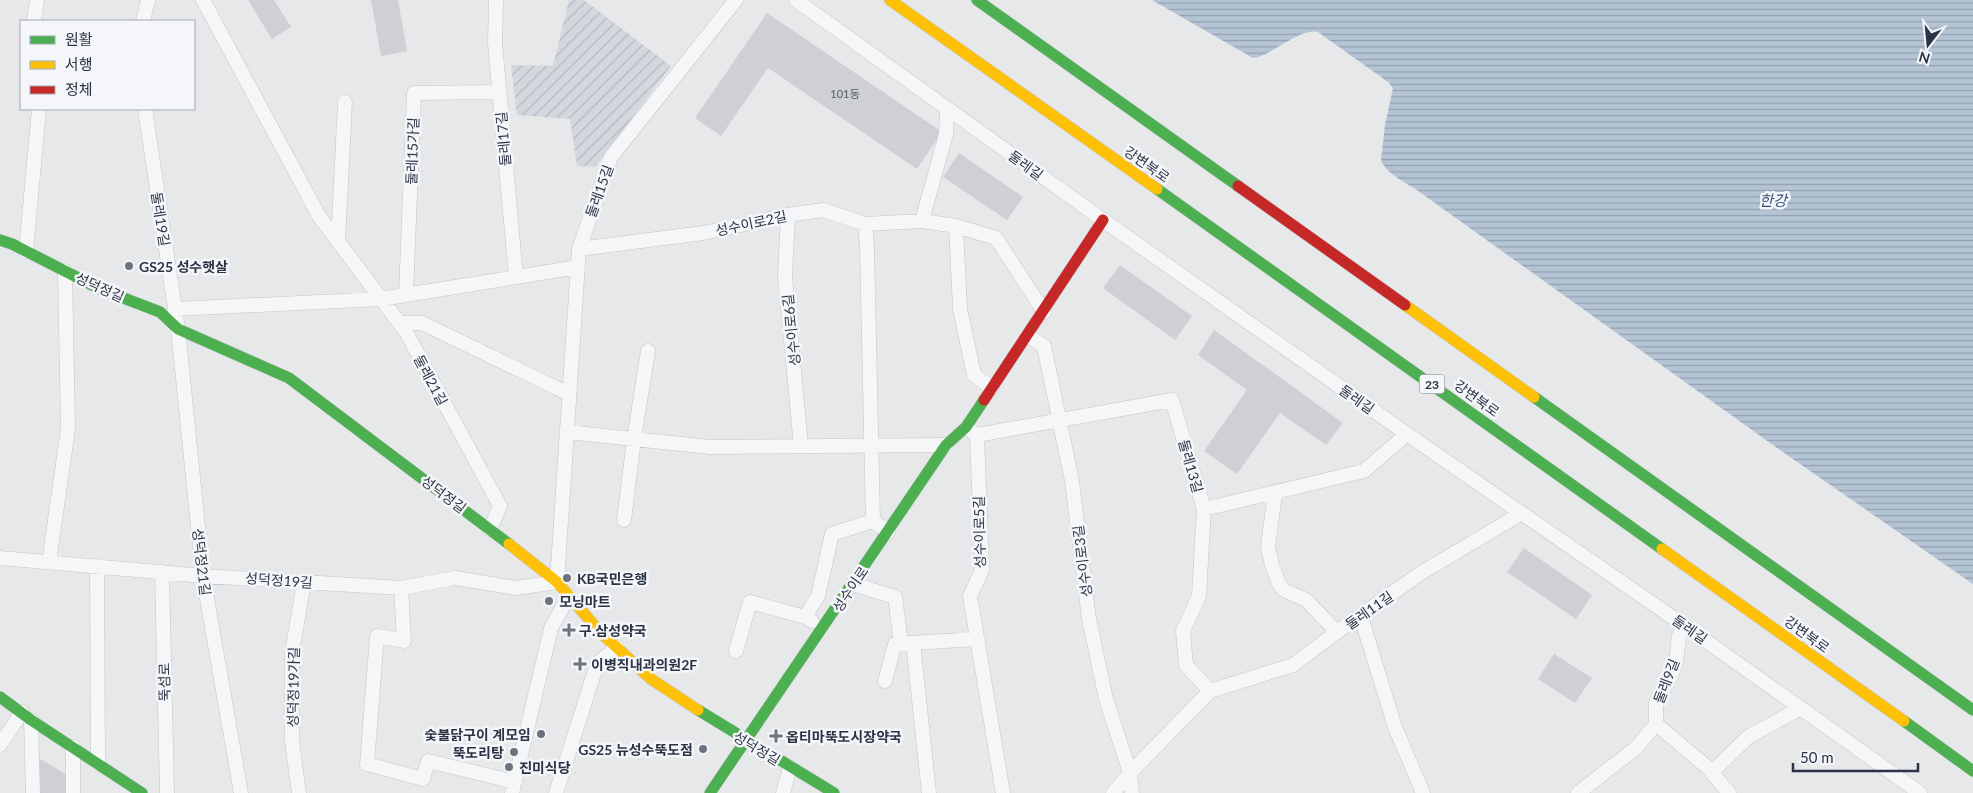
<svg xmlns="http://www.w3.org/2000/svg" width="1973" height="793" font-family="Lato,'Noto Sans KR',sans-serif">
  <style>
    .industrial { fill: url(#industrial-furrows) }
    .water { fill: url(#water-rules) }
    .building { fill: #ced0d3 }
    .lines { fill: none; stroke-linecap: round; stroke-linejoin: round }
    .street-casing { stroke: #c4c6c8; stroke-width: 15 }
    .fast-casing { stroke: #c4c6c8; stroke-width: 12 }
    .slow-casing { stroke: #c4c6c8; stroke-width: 12 }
    .jam-casing { stroke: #c4c6c8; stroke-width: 12 }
    .street { stroke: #f5f6f7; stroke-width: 14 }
    .fast { stroke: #4caf50; stroke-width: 11 }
    .slow { stroke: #ffc107; stroke-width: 11 }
    .jam { stroke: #c62828; stroke-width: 11 }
    .poi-dot { fill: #6c737f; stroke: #f4f6f9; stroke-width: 2 }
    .labels { text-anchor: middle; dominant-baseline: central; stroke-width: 5; stroke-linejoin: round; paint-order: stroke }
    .number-label { font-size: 11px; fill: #545c69 }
    .shield { fill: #f4f6f9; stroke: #676e7b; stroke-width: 1 }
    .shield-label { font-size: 12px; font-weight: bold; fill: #2b3445 }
    .street-label { font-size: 14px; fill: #2b3445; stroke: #f4f6f9 }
    .poi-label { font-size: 14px; font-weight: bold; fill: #2b3445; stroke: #f4f6f9; text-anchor: start }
    .water-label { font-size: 15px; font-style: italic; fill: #34527a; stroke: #f4f6f9 }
  </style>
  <defs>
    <pattern id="industrial-furrows" width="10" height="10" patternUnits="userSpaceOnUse" patternTransform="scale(1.25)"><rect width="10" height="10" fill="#d4d7dd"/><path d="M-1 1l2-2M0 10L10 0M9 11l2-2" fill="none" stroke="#b6b9bf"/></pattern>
    <pattern id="water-rules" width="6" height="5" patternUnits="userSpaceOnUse" patternTransform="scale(1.25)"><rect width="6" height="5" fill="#b4c4d5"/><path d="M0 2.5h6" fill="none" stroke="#93a0af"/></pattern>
  </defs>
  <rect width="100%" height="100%" fill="#e6e8ea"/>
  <path class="industrial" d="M 569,0 L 584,0 L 671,66 L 595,167 L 577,166 L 570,119 L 517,115 L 511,65 L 553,66 Z"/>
  <path class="water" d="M 1152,0 L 1973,0 L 1973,584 L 1780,450 L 1414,188 C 1403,181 1386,173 1381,160 L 1385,125 L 1393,88 L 1388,82 L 1318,32 C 1299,28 1270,57 1253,58 Z"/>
  <path class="building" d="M 248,0 L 274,0 L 291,27 L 272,39 Z
    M 371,0 L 398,0 L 407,51 L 381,56 Z
    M 767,13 L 942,132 L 917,169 L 768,68 L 721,136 L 695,118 Z
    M 959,153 L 1023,197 L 1007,220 L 943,177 Z
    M 1120,265 L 1192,316 L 1175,340 L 1103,288 Z
    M 1214,330 L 1343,423 L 1326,445 L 1280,413 L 1237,474 L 1204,451 L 1247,390 L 1198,355 Z
    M 1524,548 L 1592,595 L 1576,619 L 1507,572 Z
    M 1554,654 L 1592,678 L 1575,703 L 1538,679 Z
    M 37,757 L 67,775 L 68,793 L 37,793 Z"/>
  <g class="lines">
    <g class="street-casing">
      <path id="street" d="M 203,0 L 319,216 L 406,332 L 500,506 L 490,529
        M 496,0 L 495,43 L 516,277
        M 796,0 L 1103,220 L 1407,434 L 1685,626 L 1920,793
        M 34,21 L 37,0
        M 143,21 L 148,0
        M 145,109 L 178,329 L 203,576 L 241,793
        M 788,215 L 785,276 L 801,446
        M 922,221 L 946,134 L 947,108
        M 865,224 L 867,247 L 873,521 L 888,532
        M 956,226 L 960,309 L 974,375 L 992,388
        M 338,241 L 345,102
        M 579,249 L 703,233 L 788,215 L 823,210 L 865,224 L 922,221 L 956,226 L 996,238 L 1044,312
        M 26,251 L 39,109
        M 406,295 L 414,93 L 499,92
        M 175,309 L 381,299 L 578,267
        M 399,323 L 422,323 L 569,394
        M 1028,336 L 1044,346 L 1072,481 L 1089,619 L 1106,699 L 1130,773 L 1132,793
        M 971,431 L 977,435 L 982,570 L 970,596 L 1003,793
        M 567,432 L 710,447 L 946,445
        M 977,435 L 1172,400 L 1204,509 L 1364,471 L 1407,434
        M 1275,493 L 1268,547 L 1272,565 L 1279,584 L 1284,590 L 1306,600 L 1337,632
        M 1204,509 L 1199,596 L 1183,631 L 1186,665 L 1210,691
        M 624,520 L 634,439 L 648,351
        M 0,558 L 203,576 L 401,588 L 455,578 L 516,588 L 557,582 L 579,249 L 611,157 L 736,0
        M 49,562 L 68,429 L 65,271
        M 97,566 L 98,763
        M 162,572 L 167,793
        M 853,584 L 895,597 L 901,643
        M 401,588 L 404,641 L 377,636 L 367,764 L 423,779 L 428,761 L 515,782
        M 805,617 L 818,596 L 832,534 L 873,521
        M 1361,617 L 1395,727 L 1423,793
        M 913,643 L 929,793
        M 736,651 L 750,602 L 805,617 L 812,621
        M 885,681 L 895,644 L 978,639
        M 31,720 L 33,793
        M 1656,724 L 1707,767 L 1729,793
        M 0,745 L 22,712
        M 1712,772 L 1748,737 L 1801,708
        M 73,793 L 73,747
        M 299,793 L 292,741 L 292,653 L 304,582
        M 512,793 L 551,628 L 569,596
        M 556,793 L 597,664 L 617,647
        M 783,793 L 790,767
        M 1113,793 L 1130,773 L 1210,691 L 1293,665 L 1337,632 L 1421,573 L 1522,513
        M 1578,793 L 1636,748 L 1656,724 L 1656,703 L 1671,676 L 1676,663 L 1679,636 L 1685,626"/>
    </g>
    <g class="fast-casing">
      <path id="fast" d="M 977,0 L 1238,186
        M 1157,189 L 1662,549
        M 0,240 L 12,244 L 100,289 L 160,312 L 178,329 L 289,378 L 509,544
        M 1534,397 L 1973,710
        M 0,697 L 31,720 L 142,793
        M 698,710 L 834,793
        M 1904,721 L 1973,771
        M 710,793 L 946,445 L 966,427 L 984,400"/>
    </g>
    <g class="slow-casing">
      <path id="slow" d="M 890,0 L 1157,189
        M 1405,305 L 1534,397
        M 509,544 L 557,582 L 600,632 L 651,679 L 698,710
        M 1662,549 L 1904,721"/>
    </g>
    <g class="jam-casing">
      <path id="jam" d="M 1238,186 L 1405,305
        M 984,400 L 1103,220"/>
    </g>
    <use href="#street" class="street"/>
    <use href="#fast" class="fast"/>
    <use href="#slow" class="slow"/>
    <use href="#jam" class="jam"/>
  </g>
  <g class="poi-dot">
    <circle cx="129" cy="266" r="5"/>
    <circle cx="567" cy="578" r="5"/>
    <circle cx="549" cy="601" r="5"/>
    <path d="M566.5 622.5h5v5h5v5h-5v5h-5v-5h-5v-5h5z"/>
    <path d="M577.5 656.5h5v5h5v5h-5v5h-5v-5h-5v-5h5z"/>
    <circle cx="541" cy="734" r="5"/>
    <path d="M773.5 728.5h5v5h5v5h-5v5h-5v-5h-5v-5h5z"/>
    <circle cx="703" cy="749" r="5"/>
    <circle cx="514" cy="752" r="5"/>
    <circle cx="509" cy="767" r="5"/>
  </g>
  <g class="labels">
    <g class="number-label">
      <text x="845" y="93">101동</text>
    </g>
    <rect class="shield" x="1419.5" y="374.5" width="25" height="19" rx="4"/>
    <g class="shield-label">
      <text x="1432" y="384">23</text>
    </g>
    <g class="street-label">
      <text transform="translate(503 139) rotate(-95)">둘레17길</text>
      <text transform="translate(412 151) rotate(-88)">둘레15가길</text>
      <text transform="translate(1147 164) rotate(35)">강변북로</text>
      <text transform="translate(1026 165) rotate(36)">둘레길</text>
      <text transform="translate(599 191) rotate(-70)">둘레15길</text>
      <text transform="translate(161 219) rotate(81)">둘레19길</text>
      <text transform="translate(751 223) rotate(-12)">성수이로2길</text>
      <text transform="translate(100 287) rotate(24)">성덕정길</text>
      <text transform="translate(791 330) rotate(-96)">성수이로6길</text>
      <text transform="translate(431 380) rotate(62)">둘레21길</text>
      <text transform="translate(1477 398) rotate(36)">강변북로</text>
      <text transform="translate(1357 399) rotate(35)">둘레길</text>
      <text transform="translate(1191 466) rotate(74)">둘레13길</text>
      <text transform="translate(444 494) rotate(37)">성덕정길</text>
      <text transform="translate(979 532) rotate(-91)">성수이로5길</text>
      <text transform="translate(1082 561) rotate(-97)">성수이로3길</text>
      <text transform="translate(202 562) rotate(83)">성덕정21길</text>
      <text transform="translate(279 580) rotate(4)">성덕정19길</text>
      <text transform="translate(850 589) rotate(-56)">성수이로</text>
      <text transform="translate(1369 610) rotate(-35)">둘레11길</text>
      <text transform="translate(1690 629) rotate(35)">둘레길</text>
      <text transform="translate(1807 634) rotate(36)">강변북로</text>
      <text transform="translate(1666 681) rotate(-69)">둘레9길</text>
      <text transform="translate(164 682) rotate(-91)">뚝섬로</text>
      <text transform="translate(293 687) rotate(-89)">성덕정19가길</text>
      <text transform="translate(757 748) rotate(31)">성덕정길</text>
    </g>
    <g class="poi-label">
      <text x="139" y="266">GS25 성수햇살</text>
      <text x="577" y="578">KB국민은행</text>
      <text x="559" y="601">모닝마트</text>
      <text x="579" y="630">구.삼성약국</text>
      <text x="591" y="664">이병직내과의원2F</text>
      <text x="531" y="734" text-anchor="end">숯불닭구이 계모임</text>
      <text x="786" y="736">옵티마뚝도시장약국</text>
      <text x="693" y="749" text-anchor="end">GS25 뉴성수뚝도점</text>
      <text x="504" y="752" text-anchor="end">뚝도리탕</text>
      <text x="519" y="767">진미식당</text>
    </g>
    <g class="water-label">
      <text x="1773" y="200">한강</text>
    </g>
  </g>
  <rect x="20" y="20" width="175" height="90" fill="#f4f6f9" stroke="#a4a8b1"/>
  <rect x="30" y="36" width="25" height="8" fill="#4caf50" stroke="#a4a8b1"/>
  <text x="65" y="45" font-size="15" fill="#2b3445">원활</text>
  <rect x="30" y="61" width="25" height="8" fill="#ffc107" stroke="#a4a8b1"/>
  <text x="65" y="70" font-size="15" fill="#2b3445">서행</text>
  <rect x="30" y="86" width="25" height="8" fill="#c62828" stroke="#a4a8b1"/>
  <text x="65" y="95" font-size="15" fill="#2b3445">정체</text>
  <g transform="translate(1928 45) rotate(196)" stroke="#f4f6f9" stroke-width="4" paint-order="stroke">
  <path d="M0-4L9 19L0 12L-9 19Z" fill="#2b3445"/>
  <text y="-8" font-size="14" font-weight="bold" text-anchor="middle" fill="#2b3445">N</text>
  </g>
  <path d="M1793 763v8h125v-8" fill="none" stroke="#2b3445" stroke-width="2.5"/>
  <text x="1800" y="763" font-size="15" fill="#2b3445" stroke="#f4f6f9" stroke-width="4" paint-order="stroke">50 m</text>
</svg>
